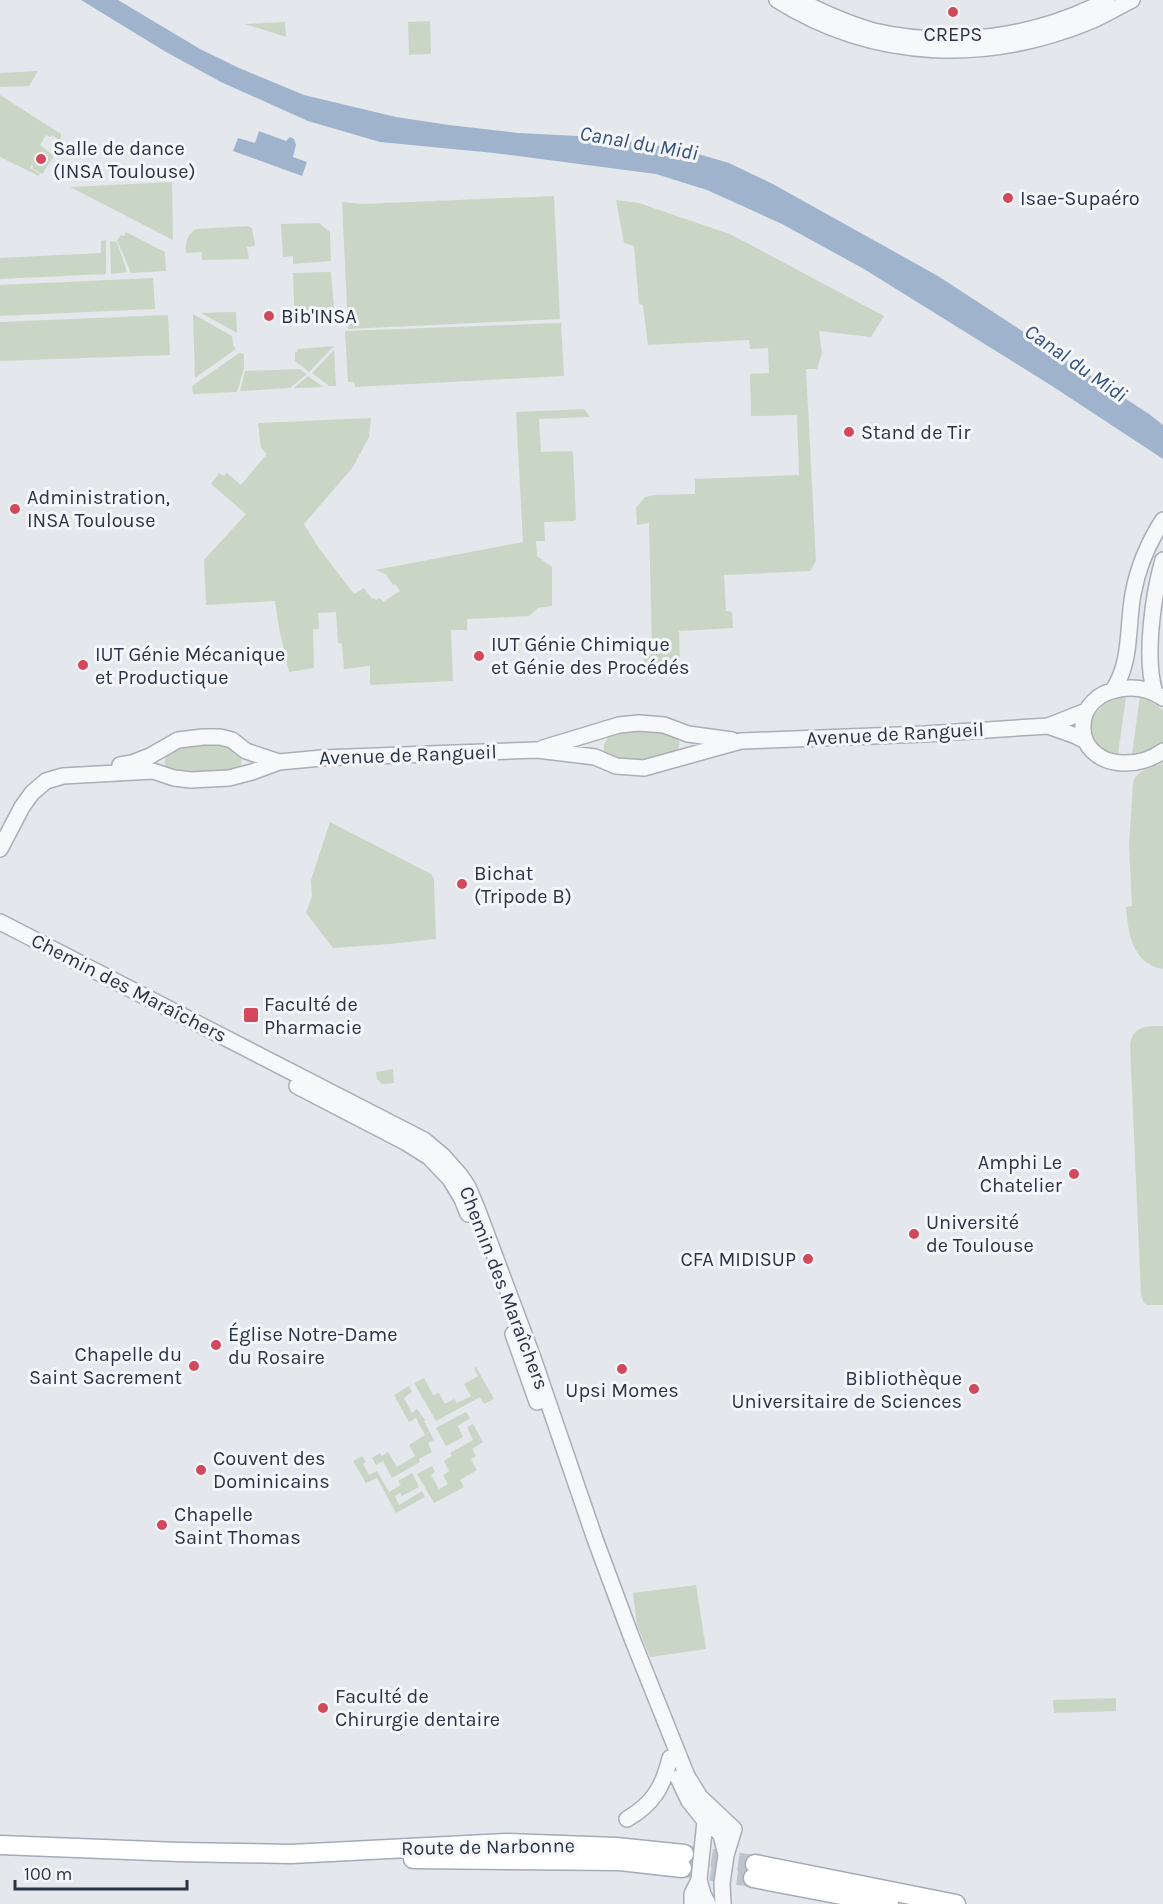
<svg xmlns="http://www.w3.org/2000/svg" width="1163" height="1904" font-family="Karla,sans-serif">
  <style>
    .green { fill: #c9d6c5 }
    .water { fill: #9fb4cc }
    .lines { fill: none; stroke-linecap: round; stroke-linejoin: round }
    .primary-tunnel { stroke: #bfc3cb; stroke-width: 18; stroke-dasharray: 18 9; stroke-linecap: butt }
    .tertiary-casing { stroke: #a9aeb7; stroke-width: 18 }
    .primary-casing { stroke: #a3abb8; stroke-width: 21 }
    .tertiary { stroke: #f7f8fa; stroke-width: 15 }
    .primary { stroke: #fff; stroke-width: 18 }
    .poi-dot { fill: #d1495b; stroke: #f4f6f9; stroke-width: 2 }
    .labels { text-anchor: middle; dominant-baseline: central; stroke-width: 6; stroke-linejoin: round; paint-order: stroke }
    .poi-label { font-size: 20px; fill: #2b3445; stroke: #f4f6f9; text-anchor: start }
    .street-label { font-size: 20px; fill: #2b3445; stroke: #f4f6f9 }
    .water-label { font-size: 21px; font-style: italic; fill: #34527a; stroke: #f4f6f9 }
  </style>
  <rect width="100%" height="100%" fill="#e4e7ec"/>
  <path class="green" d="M 430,21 L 431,54 L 409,55 L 408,22 Z
    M 285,22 L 286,37 L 245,24 Z
    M 38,71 L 29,86 L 0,87 L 0,73 Z
    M 0,95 L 61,134 L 61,141 L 52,135 L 50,137 L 46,135 L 40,145 L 54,156 L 42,174 L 32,168 L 33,166 L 32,164 L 30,168 L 40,174 L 39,176 L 0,157 Z
    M 172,182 L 173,240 L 70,187 Z
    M 554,196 L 560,319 L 348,329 L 342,202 L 362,204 Z
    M 616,200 L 639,203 L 732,235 L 884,316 L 871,337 L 819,331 L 822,353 L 817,369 L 806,369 L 816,561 L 810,571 L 724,575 L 726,611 L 732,612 L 733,628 L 679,631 L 680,661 L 651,664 L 644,670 L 643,652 L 652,650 L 649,523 L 637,525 L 636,508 L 645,497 L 655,495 L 695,494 L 695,479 L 799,475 L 797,415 L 751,416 L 750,374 L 769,373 L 768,348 L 750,349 L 749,340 L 648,345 L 643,305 L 639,304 L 634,246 L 624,243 Z
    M 319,223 L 330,232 L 331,261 L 293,264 L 293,256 L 283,257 L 281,224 Z
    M 248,226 L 252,228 L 255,246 L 247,247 L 249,259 L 202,260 L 202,252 L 186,253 C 185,242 187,235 196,229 Z
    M 126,232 L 165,252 L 166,271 L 131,273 L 117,240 L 121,235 L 124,236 Z
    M 106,240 L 106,274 L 0,279 L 0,258 L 101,253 L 101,241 Z
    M 110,241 L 117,242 L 127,272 L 111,274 Z
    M 331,272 L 335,321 L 315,324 L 314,315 L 305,317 L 306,324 L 295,325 L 293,273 Z
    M 153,278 L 155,309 L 0,316 L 0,285 Z
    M 236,312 L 237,333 L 201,313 Z
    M 193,314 L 232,336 L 233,345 L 236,349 L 195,378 Z
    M 168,315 L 170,355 L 0,361 L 0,322 Z
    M 561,323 L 564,376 L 355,387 L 354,382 L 348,382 L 345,331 Z
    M 334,346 L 309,372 L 295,361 L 295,352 L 297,352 L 298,349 Z
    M 334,350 L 336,386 L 329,386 L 312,373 Z
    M 239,353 L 244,354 L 244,369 L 237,392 L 193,394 L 192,386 Z
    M 299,369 L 307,374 L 290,388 L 240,391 L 245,371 Z
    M 308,376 L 323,387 L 294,388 Z
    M 584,409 L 590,417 L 539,419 L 541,452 L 571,451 L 573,452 L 576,519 L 574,521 L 544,522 L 545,541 L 536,541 L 537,556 L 552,567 L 552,606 L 538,608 L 529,616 L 467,619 L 467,630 L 451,630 L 453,681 L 370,685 L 370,666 L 344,669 L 342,644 L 338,643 L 336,612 L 318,613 L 319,629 L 313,629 L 314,668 L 289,672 L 279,628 L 275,601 L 206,605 L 204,560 L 246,514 L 211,484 L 219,473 L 224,476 L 227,473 L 241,485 L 267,454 L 261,448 L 258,423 L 371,418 L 369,437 L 353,467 L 304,524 L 318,547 L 354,594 L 364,588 L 372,599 L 374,598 L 376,600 L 380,598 L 383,602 L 400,591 L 395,584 L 393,585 L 386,574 L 375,570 L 523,542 L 516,412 Z
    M 1125,695 L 1126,697 L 1118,754 C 1074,744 1087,705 1125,695 Z
    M 1140,696 L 1151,701 L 1163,710 L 1163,742 L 1152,749 L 1133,755 L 1132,754 Z
    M 633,730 C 646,730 700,732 671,756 L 631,763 L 607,757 C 602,749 603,743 609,737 Z
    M 192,744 C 215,744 224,741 242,756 L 241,765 L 235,771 L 195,775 L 166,769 C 160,751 179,748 192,744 Z
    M 1163,763 L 1163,969 C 1132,964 1128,932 1126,907 L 1132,906 L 1129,846 L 1133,782 C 1137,770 1151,768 1163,763 Z
    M 330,822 L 431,874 L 434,879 L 436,939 L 389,944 L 333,948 L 306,913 L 312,896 L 311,880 Z
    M 1163,1026 L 1163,1305 L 1147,1305 L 1144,1303 L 1141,1295 L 1130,1044 C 1133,1026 1147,1026 1163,1026 Z
    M 393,1069 L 394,1083 L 382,1084 L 377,1079 L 376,1072 Z
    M 476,1367 L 494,1399 L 484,1404 L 480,1397 L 436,1421 L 414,1383 L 424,1378 L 433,1395 L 439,1393 L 445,1404 L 454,1399 L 457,1403 L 471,1396 L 464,1384 L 478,1376 L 474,1368 Z
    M 409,1386 L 412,1392 L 404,1398 L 412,1413 L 417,1409 L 425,1420 L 424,1421 L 434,1440 L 428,1443 L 432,1452 L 419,1459 L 420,1462 L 392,1478 L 383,1461 L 376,1465 L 372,1458 L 380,1453 L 382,1456 L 388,1452 L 397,1467 L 415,1456 L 409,1445 L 425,1435 L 416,1418 L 409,1422 L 394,1395 Z
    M 466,1412 L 470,1418 L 458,1426 L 463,1437 L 446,1446 L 436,1428 Z
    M 473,1424 L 483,1442 L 472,1449 L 476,1456 L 471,1459 L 477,1470 L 460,1480 L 464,1487 L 434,1503 L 417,1474 L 432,1466 L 435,1472 L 431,1475 L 439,1489 L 448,1484 L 443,1475 L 449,1471 L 444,1461 L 452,1456 L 450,1453 L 473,1440 L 467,1427 Z
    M 362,1456 L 366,1462 L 363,1464 L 369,1475 L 377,1471 L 389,1492 L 401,1485 L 398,1481 L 412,1473 L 419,1487 L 402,1496 L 400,1493 L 395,1496 L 399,1505 L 422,1491 L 425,1497 L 396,1513 L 377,1478 L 366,1483 L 353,1461 Z
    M 696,1585 L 706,1649 L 650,1657 L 637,1625 L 633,1593 Z
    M 1116,1698 L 1116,1711 L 1054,1713 L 1053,1700 Z"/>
  <path class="water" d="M 81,0 L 118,0 L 200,49 L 239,68 L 304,95 L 396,117 L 449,125 L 518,133 L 598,137 L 654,145 L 688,151 L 729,163 L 771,183 L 938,276 L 1149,414 L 1163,425 L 1163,459 L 1052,386 L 864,269 L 782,224 L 707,190 L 656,174 L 494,153 L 380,142 L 308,121 L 221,82 L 166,52 Z
    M 259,131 L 286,141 L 290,137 L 294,139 L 296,145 L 293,157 L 307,162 L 302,176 L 233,151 L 238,138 L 255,143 Z"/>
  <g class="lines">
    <path class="primary-tunnel" d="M 685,1854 L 755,1864
      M 684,1868 L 753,1878"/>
    <g class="tertiary-casing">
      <path id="tertiary" d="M 777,0 C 874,61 987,64 1091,21 C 1105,15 1118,7 1132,0
        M 798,0 C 822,12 848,24 874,31 C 952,49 1037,37 1107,0
        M 1113,690 C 1132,662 1127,627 1133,594 C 1138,567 1148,543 1163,520
        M 1155,693 C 1144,658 1153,595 1163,560
        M 1163,698 C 1150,689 1136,686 1120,689 C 1099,692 1082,707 1083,728 C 1083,733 1084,738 1086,742 C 1101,770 1141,767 1163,751
        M 1048,726 L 1076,736 L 1085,741
        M 543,748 L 619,725 L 639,723 L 664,725 L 688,734 L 732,740
        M 120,765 L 132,763 L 150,756 L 178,740 L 203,737 L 220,737 L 232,740 L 246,751 L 279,762
        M 0,849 L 22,807 L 32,793 L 46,781 L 63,776 L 153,771 L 174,778 L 191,780 L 229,778 L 252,772 L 279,762 L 322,758 L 537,750 L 595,757 L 616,766 L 644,768 L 741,741 L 925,734 L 1048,726 L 1086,711
        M 0,922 L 424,1140 L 443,1156 L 460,1175 L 468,1187 L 478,1211 L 533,1358 L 595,1539 L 631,1636 L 687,1776 L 700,1797 L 734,1829 L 726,1855 L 722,1883 L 723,1904
        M 297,1086 L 405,1142 L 429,1157 L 450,1179 L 462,1199 L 468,1214
        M 513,1334 L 537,1402
        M 678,1778 L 689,1801 L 705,1821 L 713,1826 L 721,1835 L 726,1855
        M 627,1819 C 653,1804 663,1787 670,1758
        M 705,1821 L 699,1880 L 703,1894 L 708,1904
        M 692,1904 L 692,1894 L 699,1880"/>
    </g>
    <g class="primary-casing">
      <path id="primary" d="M 0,1845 L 179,1852 L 291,1854 L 506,1843 L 616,1847 L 684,1854
        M 413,1859 L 620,1861 L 682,1868
        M 755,1864 L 956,1904
        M 753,1878 L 889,1904"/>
    </g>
    <use href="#tertiary" class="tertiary"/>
    <use href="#primary" class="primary"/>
  </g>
  <g class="poi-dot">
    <circle cx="953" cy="12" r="6"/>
    <circle cx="41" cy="159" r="6"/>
    <circle cx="1008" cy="198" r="6"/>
    <circle cx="269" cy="316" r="6"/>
    <circle cx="849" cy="432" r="6"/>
    <circle cx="15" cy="509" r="6"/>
    <circle cx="479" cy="656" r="6"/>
    <circle cx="83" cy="665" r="6"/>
    <circle cx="462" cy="884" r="6"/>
    <rect x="243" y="1007" width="16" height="16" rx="3"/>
    <circle cx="1074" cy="1174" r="6"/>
    <circle cx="914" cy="1234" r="6"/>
    <circle cx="808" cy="1259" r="6"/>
    <circle cx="216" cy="1345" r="6"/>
    <circle cx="194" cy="1366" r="6"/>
    <circle cx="622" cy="1369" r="6"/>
    <circle cx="974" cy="1389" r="6"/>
    <circle cx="201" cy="1470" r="6"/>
    <circle cx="162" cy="1525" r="6"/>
    <circle cx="323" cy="1708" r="6"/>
  </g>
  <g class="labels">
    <g class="poi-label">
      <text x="953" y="34" text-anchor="middle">CREPS</text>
      <text x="53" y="148">Salle de dance<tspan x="53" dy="23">(INSA Toulouse)</tspan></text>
      <text x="1020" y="198">Isae-Supaéro</text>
      <text x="281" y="316">Bib'INSA</text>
      <text x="861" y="432">Stand de Tir</text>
      <text x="27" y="497">Administration,<tspan x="27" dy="23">INSA Toulouse</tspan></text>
      <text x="491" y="644">IUT Génie Chimique<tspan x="491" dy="23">et Génie des Procédés</tspan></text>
      <text x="95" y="654">IUT Génie Mécanique<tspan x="95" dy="23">et Productique</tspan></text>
      <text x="474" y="873">Bichat<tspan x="474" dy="23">(Tripode B)</tspan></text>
      <text x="264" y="1004">Faculté de<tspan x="264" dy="23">Pharmacie</tspan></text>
      <text x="1062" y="1162" text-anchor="end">Amphi Le<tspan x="1062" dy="23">Chatelier</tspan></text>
      <text x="926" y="1222">Université<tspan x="926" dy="23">de Toulouse</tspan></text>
      <text x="796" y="1259" text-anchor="end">CFA MIDISUP</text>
      <text x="228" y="1334">Église Notre-Dame<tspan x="228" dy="23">du Rosaire</tspan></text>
      <text x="182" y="1354" text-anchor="end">Chapelle du<tspan x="182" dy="23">Saint Sacrement</tspan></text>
      <text x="962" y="1378" text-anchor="end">Bibliothèque<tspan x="962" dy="23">Universitaire de Sciences</tspan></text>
      <text x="622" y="1390" text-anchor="middle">Upsi Momes</text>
      <text x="213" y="1458">Couvent des<tspan x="213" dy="23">Dominicains</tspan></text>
      <text x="174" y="1514">Chapelle<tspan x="174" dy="23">Saint Thomas</tspan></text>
      <text x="335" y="1696">Faculté de<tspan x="335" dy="23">Chirurgie dentaire</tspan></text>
    </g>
    <g class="street-label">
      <text transform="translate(895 734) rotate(-3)">Avenue de Rangueil</text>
      <text transform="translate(408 755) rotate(-2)">Avenue de Rangueil</text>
      <text transform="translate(129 988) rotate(27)">Chemin des Maraîchers</text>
      <text transform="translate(504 1288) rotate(69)">Chemin des Maraîchers</text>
      <text transform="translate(488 1847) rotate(-1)">Route de Narbonne</text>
    </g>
    <g class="water-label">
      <text transform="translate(639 143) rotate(10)">Canal du Midi</text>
      <text transform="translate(1076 363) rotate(35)">Canal du Midi</text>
    </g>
  </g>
  <path d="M15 1880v9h172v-9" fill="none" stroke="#2b3445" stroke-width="3"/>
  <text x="24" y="1880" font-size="18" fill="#2b3445" stroke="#f4f6f9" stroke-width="4.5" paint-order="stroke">100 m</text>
</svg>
